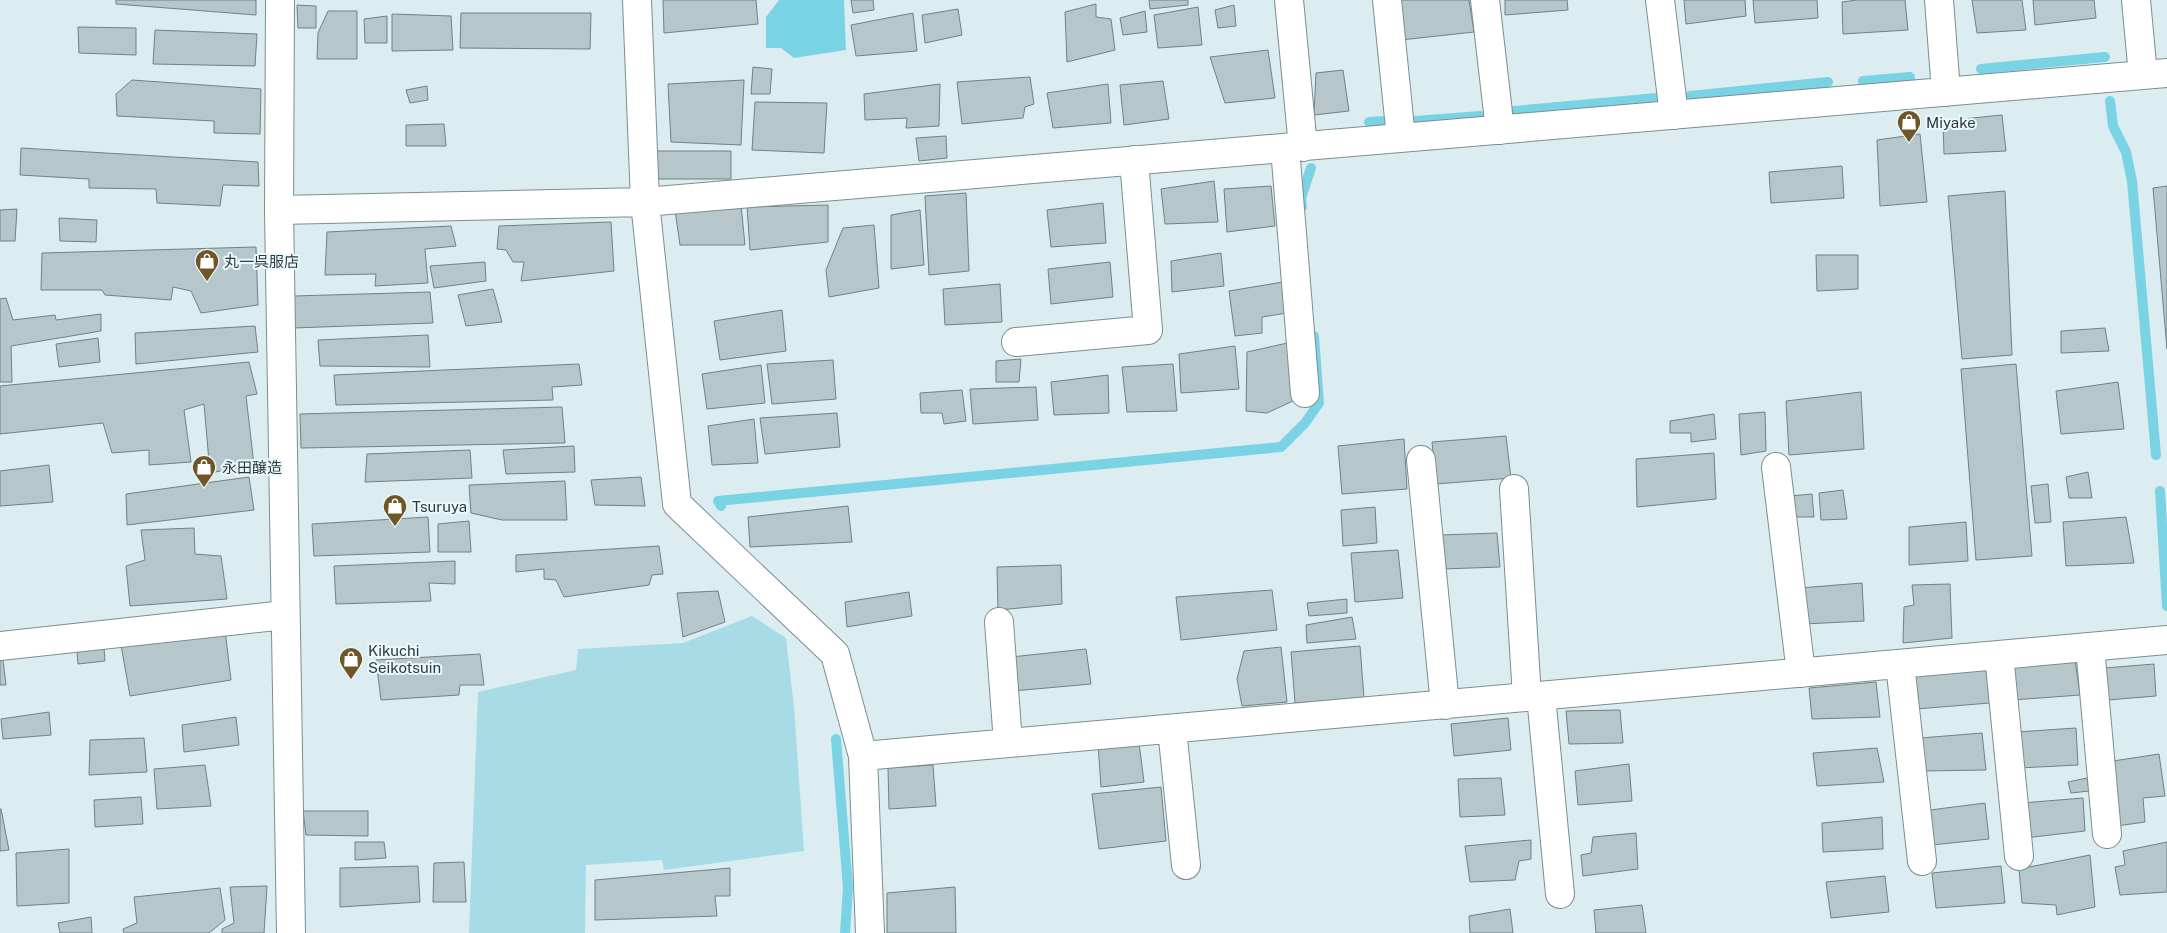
<svg xmlns="http://www.w3.org/2000/svg" width="2167" height="933" font-family="'Public Sans','Noto Sans JP',sans-serif">
  <style>
    .green { fill: #a7dce7 }
    .water { fill: #79d3e4 }
    .lines { fill: none; stroke-linecap: round; stroke-linejoin: round }
    .stream { stroke: #79d3e4; stroke-width: 10 }
    .building { fill: #b6c7cb; stroke: #718184 }
    .street-casing { stroke: #7d8d90; stroke-width: 30 }
    .secondary-casing { stroke: #7d8d90; stroke-width: 30 }
    .street { stroke: #fff; stroke-width: 28 }
    .secondary { stroke: #fff; stroke-width: 28 }
    .labels { text-anchor: middle; dominant-baseline: central; stroke-width: 4; stroke-linejoin: round; paint-order: stroke }
    .poi-label { font-size: 15px; fill: #313839; stroke: #e9fafe; text-anchor: start }
  </style>
  <rect width="100%" height="100%" fill="#dbedf0"/>
  <path class="green" d="M 752,616 L 786,638 L 794,707 L 804,851 L 664,870 L 662,860 L 586,865 L 585,933 L 469,933 L 478,692 L 576,670 L 578,649 L 683,643 Z"/>
  <path class="water" d="M 779,0 L 844,0 L 846,50 L 794,58 L 781,48 L 766,48 L 766,17 Z"/>
  <g class="lines">
    <path class="stream" d="M 1981,69 L 2105,57
      M 1863,81 L 1910,77
      M 1690,96 L 1828,82
      M 2110,101 L 2113,126 L 2126,152 L 2132,181 L 2156,455
      M 1514,111 L 1657,98
      M 1415,121 L 1480,116
      M 1369,122 L 1386,121
      M 1302,207 L 1301,198 L 1311,168
      M 2160,491 L 2167,606
      M 721,506 L 718,501 L 1281,447 L 1305,423 L 1319,403 L 1314,336
      M 836,739 L 848,888 L 845,933"/>
  </g>
  <path class="building" d="M 116,0 L 256,0 L 256,15 L 116,4 Z
    M 663,0 L 756,0 L 758,24 L 664,33 Z
    M 851,0 L 873,0 L 874,10 L 853,13 Z
    M 1149,0 L 1188,0 L 1188,5 L 1150,9 Z
    M 1397,0 L 1469,0 L 1474,32 L 1401,40 Z
    M 1505,0 L 1567,0 L 1568,10 L 1505,15 Z
    M 1684,0 L 1745,0 L 1746,16 L 1686,24 Z
    M 1753,0 L 1817,0 L 1818,18 L 1755,23 Z
    M 1857,0 L 1905,0 L 1908,30 L 1843,34 L 1842,2 Z
    M 1972,0 L 2022,0 L 2026,30 L 1977,33 Z
    M 2033,0 L 2094,0 L 2096,18 L 2035,25 Z
    M 1096,4 L 1096,17 L 1111,19 L 1115,50 L 1067,62 L 1065,12 Z
    M 297,5 L 316,6 L 316,28 L 298,28 Z
    M 1234,5 L 1236,26 L 1218,28 L 1215,10 Z
    M 1198,7 L 1202,45 L 1158,48 L 1154,15 Z
    M 958,9 L 962,35 L 925,43 L 922,15 Z
    M 328,11 L 357,11 L 357,59 L 317,59 L 318,33 Z
    M 1145,11 L 1147,32 L 1123,35 L 1120,18 Z
    M 461,13 L 591,13 L 590,49 L 460,48 Z
    M 913,13 L 917,51 L 856,56 L 851,25 Z
    M 392,14 L 451,16 L 453,50 L 392,51 Z
    M 387,16 L 387,43 L 365,43 L 364,19 Z
    M 78,27 L 136,28 L 136,55 L 79,53 Z
    M 155,30 L 257,34 L 255,66 L 153,64 Z
    M 1268,50 L 1275,98 L 1225,103 L 1210,57 Z
    M 753,67 L 772,69 L 770,94 L 751,94 Z
    M 1343,70 L 1349,111 L 1314,115 L 1316,73 Z
    M 1030,77 L 1034,104 L 1025,107 L 1023,118 L 962,124 L 957,82 Z
    M 132,80 L 261,89 L 260,134 L 214,133 L 214,121 L 117,116 L 116,94 Z
    M 744,80 L 741,145 L 671,142 L 668,84 Z
    M 1163,81 L 1169,119 L 1124,125 L 1120,85 Z
    M 940,84 L 939,126 L 906,128 L 907,118 L 865,120 L 864,94 Z
    M 1108,84 L 1111,123 L 1053,128 L 1047,93 Z
    M 427,86 L 428,100 L 410,103 L 406,90 Z
    M 755,102 L 827,103 L 824,153 L 752,150 Z
    M 2002,115 L 2006,151 L 1944,154 L 1943,121 Z
    M 444,124 L 446,146 L 406,146 L 406,125 Z
    M 1920,134 L 1927,202 L 1880,206 L 1877,140 Z
    M 946,136 L 947,158 L 919,161 L 916,138 Z
    M 21,148 L 258,162 L 259,186 L 223,185 L 220,206 L 157,203 L 156,189 L 89,188 L 89,179 L 20,175 Z
    M 655,151 L 731,151 L 731,179 L 657,179 Z
    M 1842,166 L 1844,198 L 1771,203 L 1769,172 Z
    M 1214,181 L 1218,222 L 1165,224 L 1161,189 Z
    M 1271,186 L 1275,226 L 1227,232 L 1224,189 Z
    M 2167,186 L 2167,349 L 2153,188 Z
    M 2005,191 L 2012,355 L 1962,359 L 1948,196 Z
    M 966,193 L 969,271 L 929,275 L 925,196 Z
    M 1103,203 L 1106,243 L 1051,247 L 1047,210 Z
    M 741,205 L 745,245 L 680,245 L 675,210 Z
    M 828,205 L 828,242 L 750,250 L 747,207 Z
    M 17,209 L 15,241 L 0,241 L 0,210 Z
    M 920,210 L 924,265 L 891,269 L 891,215 Z
    M 59,218 L 97,220 L 96,242 L 60,241 Z
    M 611,222 L 614,271 L 521,281 L 524,262 L 513,262 L 506,250 L 497,249 L 499,226 Z
    M 874,225 L 879,288 L 829,297 L 826,270 L 843,228 Z
    M 451,226 L 456,246 L 425,249 L 428,283 L 375,286 L 376,274 L 325,275 L 327,232 Z
    M 256,247 L 258,305 L 201,313 L 191,291 L 173,287 L 171,300 L 105,295 L 102,290 L 41,290 L 42,253 Z
    M 1221,253 L 1224,286 L 1172,292 L 1171,261 Z
    M 1816,255 L 1858,255 L 1858,289 L 1817,291 Z
    M 485,262 L 486,281 L 434,288 L 430,266 Z
    M 1110,262 L 1113,297 L 1051,304 L 1048,269 Z
    M 1283,282 L 1287,313 L 1262,317 L 1262,333 L 1235,336 L 1229,291 Z
    M 1000,284 L 1002,322 L 945,325 L 943,289 Z
    M 493,289 L 502,322 L 466,326 L 458,295 Z
    M 430,292 L 433,323 L 293,328 L 294,296 Z
    M 6,298 L 13,320 L 55,315 L 56,320 L 101,314 L 101,331 L 11,346 L 12,382 L 0,382 L 0,299 Z
    M 782,310 L 786,351 L 720,360 L 714,321 Z
    M 255,326 L 258,352 L 136,364 L 135,333 Z
    M 2105,328 L 2109,351 L 2061,353 L 2061,331 Z
    M 428,335 L 430,367 L 320,366 L 318,340 Z
    M 98,338 L 100,362 L 59,367 L 56,344 Z
    M 1292,342 L 1295,400 L 1267,413 L 1246,411 L 1247,352 Z
    M 1235,346 L 1239,389 L 1181,393 L 1179,354 Z
    M 1021,359 L 1019,382 L 996,382 L 996,361 Z
    M 833,360 L 836,399 L 772,404 L 767,364 Z
    M 249,362 L 257,394 L 246,396 L 254,465 L 210,473 L 204,404 L 184,410 L 191,462 L 149,465 L 149,450 L 112,453 L 103,423 L 0,434 L 0,386 Z
    M 579,364 L 582,385 L 552,387 L 553,400 L 336,405 L 334,375 Z
    M 1173,364 L 1177,411 L 1127,412 L 1122,367 Z
    M 2016,364 L 2032,556 L 1976,560 L 1961,369 Z
    M 761,365 L 765,403 L 707,409 L 702,374 Z
    M 1108,375 L 1109,413 L 1054,415 L 1051,382 Z
    M 2118,382 L 2124,429 L 2061,434 L 2056,391 Z
    M 1036,387 L 1038,420 L 973,424 L 970,389 Z
    M 962,390 L 966,421 L 944,424 L 942,413 L 921,413 L 920,393 Z
    M 1861,392 L 1864,449 L 1789,455 L 1786,401 Z
    M 562,407 L 565,443 L 301,448 L 300,414 Z
    M 1765,412 L 1766,451 L 1741,455 L 1739,414 Z
    M 837,413 L 840,447 L 765,454 L 760,418 Z
    M 1714,414 L 1716,439 L 1691,442 L 1691,433 L 1670,433 L 1670,421 Z
    M 754,419 L 758,463 L 712,465 L 708,426 Z
    M 1506,436 L 1511,478 L 1436,484 L 1432,442 Z
    M 1404,439 L 1407,489 L 1342,494 L 1338,446 Z
    M 574,446 L 575,472 L 506,474 L 503,450 Z
    M 470,450 L 472,478 L 365,482 L 367,454 Z
    M 1714,453 L 1716,499 L 1637,507 L 1636,459 Z
    M 49,465 L 53,502 L 0,506 L 0,471 Z
    M 2088,472 L 2092,498 L 2069,498 L 2066,477 Z
    M 249,477 L 254,510 L 127,525 L 126,494 Z
    M 641,477 L 645,506 L 595,505 L 591,480 Z
    M 565,481 L 567,520 L 502,520 L 471,513 L 469,485 Z
    M 2048,484 L 2051,522 L 2035,523 L 2031,486 Z
    M 1843,490 L 1847,519 L 1821,520 L 1819,493 Z
    M 1812,494 L 1814,517 L 1794,517 L 1790,496 Z
    M 848,506 L 852,542 L 750,547 L 748,517 Z
    M 1375,507 L 1377,543 L 1343,546 L 1341,510 Z
    M 428,517 L 430,552 L 314,556 L 312,524 Z
    M 2126,517 L 2134,563 L 2066,566 L 2063,522 Z
    M 469,521 L 471,552 L 438,552 L 438,524 Z
    M 1966,522 L 1968,561 L 1909,565 L 1909,527 Z
    M 194,528 L 195,554 L 221,556 L 227,599 L 130,606 L 126,566 L 145,560 L 141,530 Z
    M 1497,533 L 1500,567 L 1442,569 L 1441,535 Z
    M 659,546 L 663,574 L 652,575 L 649,585 L 564,597 L 556,580 L 544,579 L 544,569 L 516,572 L 516,555 Z
    M 1398,550 L 1403,598 L 1355,602 L 1351,553 Z
    M 455,561 L 455,584 L 429,583 L 431,601 L 336,604 L 334,566 Z
    M 1061,565 L 1062,604 L 998,610 L 997,567 Z
    M 1862,583 L 1864,621 L 1804,624 L 1800,588 Z
    M 1950,584 L 1952,638 L 1903,643 L 1904,607 L 1914,605 L 1912,585 Z
    M 1272,590 L 1277,630 L 1181,640 L 1176,597 Z
    M 718,591 L 725,622 L 683,637 L 677,593 Z
    M 909,592 L 912,616 L 847,627 L 845,602 Z
    M 1347,599 L 1347,613 L 1309,616 L 1307,603 Z
    M 1352,617 L 1356,639 L 1307,643 L 1306,625 Z
    M 225,630 L 231,680 L 130,696 L 121,645 Z
    M 1360,646 L 1364,698 L 1295,703 L 1291,652 Z
    M 1281,647 L 1287,702 L 1242,706 L 1237,679 L 1244,651 Z
    M 104,648 L 105,661 L 78,664 L 77,652 Z
    M 1086,649 L 1091,684 L 1013,691 L 1011,657 Z
    M 480,654 L 484,685 L 460,685 L 459,695 L 381,700 L 376,660 Z
    M 0,660 L 3,660 L 6,685 L 0,685 Z
    M 2075,660 L 2080,695 L 2013,700 L 2010,668 Z
    M 2154,664 L 2156,696 L 2108,700 L 2105,668 Z
    M 1986,669 L 1990,703 L 1916,709 L 1913,676 Z
    M 1876,682 L 1880,717 L 1812,719 L 1809,688 Z
    M 1620,710 L 1623,743 L 1569,744 L 1566,711 Z
    M 49,712 L 51,735 L 3,739 L 1,719 Z
    M 236,717 L 239,745 L 184,752 L 182,725 Z
    M 1508,718 L 1511,750 L 1454,756 L 1451,724 Z
    M 2076,728 L 2078,765 L 2019,768 L 2017,732 Z
    M 1982,733 L 1986,770 L 1924,771 L 1921,738 Z
    M 144,738 L 147,772 L 89,775 L 90,740 Z
    M 1139,743 L 1144,782 L 1101,787 L 1098,744 Z
    M 1877,748 L 1884,782 L 1817,786 L 1813,753 Z
    M 2159,754 L 2165,796 L 2143,798 L 2145,822 L 2117,826 L 2113,761 Z
    M 1629,764 L 1632,801 L 1578,805 L 1575,771 Z
    M 205,765 L 211,806 L 157,809 L 154,769 Z
    M 933,765 L 936,806 L 889,809 L 888,768 Z
    M 1501,778 L 1505,815 L 1460,817 L 1458,779 Z
    M 2087,778 L 2089,791 L 2071,793 L 2068,782 Z
    M 1161,787 L 1166,841 L 1099,849 L 1092,794 Z
    M 141,797 L 143,824 L 95,827 L 94,800 Z
    M 2083,798 L 2085,831 L 2025,838 L 2022,803 Z
    M 1985,803 L 1989,839 L 1932,845 L 1930,810 Z
    M 0,809 L 1,809 L 9,850 L 0,851 Z
    M 303,811 L 368,811 L 368,836 L 306,835 Z
    M 1882,817 L 1883,849 L 1823,852 L 1822,823 Z
    M 1636,833 L 1638,869 L 1583,876 L 1581,855 L 1591,853 L 1593,837 Z
    M 1531,840 L 1531,859 L 1519,861 L 1515,880 L 1470,882 L 1465,846 Z
    M 355,842 L 384,842 L 386,858 L 355,860 Z
    M 2167,842 L 2167,892 L 2120,895 L 2115,867 L 2125,865 L 2123,851 Z
    M 69,849 L 69,903 L 17,906 L 16,853 Z
    M 2090,855 L 2095,907 L 2057,915 L 2056,905 L 2022,903 L 2019,869 Z
    M 464,862 L 466,902 L 433,902 L 434,863 Z
    M 418,866 L 420,902 L 340,907 L 340,868 Z
    M 2001,866 L 2005,903 L 1936,908 L 1932,873 Z
    M 730,868 L 730,896 L 715,896 L 717,916 L 595,920 L 595,880 Z
    M 1885,876 L 1889,912 L 1831,918 L 1826,882 Z
    M 267,886 L 264,933 L 222,933 L 222,929 L 234,923 L 230,887 Z
    M 955,887 L 956,933 L 887,933 L 887,893 Z
    M 220,888 L 225,920 L 209,933 L 124,933 L 123,929 L 137,923 L 134,897 Z
    M 1642,905 L 1646,933 L 1596,933 L 1594,910 Z
    M 1510,909 L 1513,933 L 1470,933 L 1469,916 Z
    M 91,917 L 92,933 L 60,933 L 58,923 Z"/>
  <g class="lines">
    <g class="street-casing">
      <path id="street" d="M 637,0 L 645,202 L 677,504 L 835,654 L 863,756 L 870,933
        M 1289,0 L 1303,147
        M 1387,0 L 1401,138
        M 1485,0 L 1500,130
        M 1660,0 L 1674,115
        M 1939,0 L 1946,92
        M 2136,0 L 2143,75
        M 1285,148 L 1305,393
        M 279,210 L 645,202 L 2167,73
        M 1016,342 L 1148,330 L 1134,160
        M 1421,460 L 1445,705
        M 1776,467 L 1801,673
        M 1514,489 L 1527,697
        M 999,622 L 1008,743
        M 0,646 L 285,615
        M 2090,647 L 2107,834
        M 1999,655 L 2019,856
        M 1900,664 L 1922,861
        M 1541,696 L 1560,894
        M 1172,729 L 1186,865
        M 863,756 L 2167,640"/>
    </g>
    <g class="secondary-casing">
      <path id="secondary" d="M 280,0 L 279,210 L 291,933"/>
    </g>
    <use href="#street" class="street"/>
    <use href="#secondary" class="secondary"/>
  </g>
  <defs>
    <g id="shop-pin" transform="scale(1.25)"><path d="M0 17L-7.5 6A9.5 9.5 0 1 1 7.5 6Z" fill="#705527" stroke="#e9fafe"/><path d="M-5-2.5h2.3a2.7 3.5 0 0 1 5.4 0H5L5.5 6h-11ZM-1.5-2.5h3a1.5 2.3 0 0 0-3 0Z" fill="#fff"/></g>
  </defs>
  <g fill-rule="evenodd">
    <use href="#shop-pin" x="1909" y="122"/>
    <use href="#shop-pin" x="207" y="261"/>
    <use href="#shop-pin" x="204" y="467"/>
    <use href="#shop-pin" x="395" y="506"/>
    <use href="#shop-pin" x="351" y="659"/>
  </g>
  <g class="labels">
    <g class="poi-label">
      <text x="1926" y="122">Miyake</text>
      <text x="224" y="261">丸一呉服店</text>
      <text x="222" y="467">永田醸造</text>
      <text x="412" y="506">Tsuruya</text>
      <text x="368" y="650">Kikuchi<tspan x="368" dy="17">Seikotsuin</tspan></text>
    </g>
  </g>
</svg>
